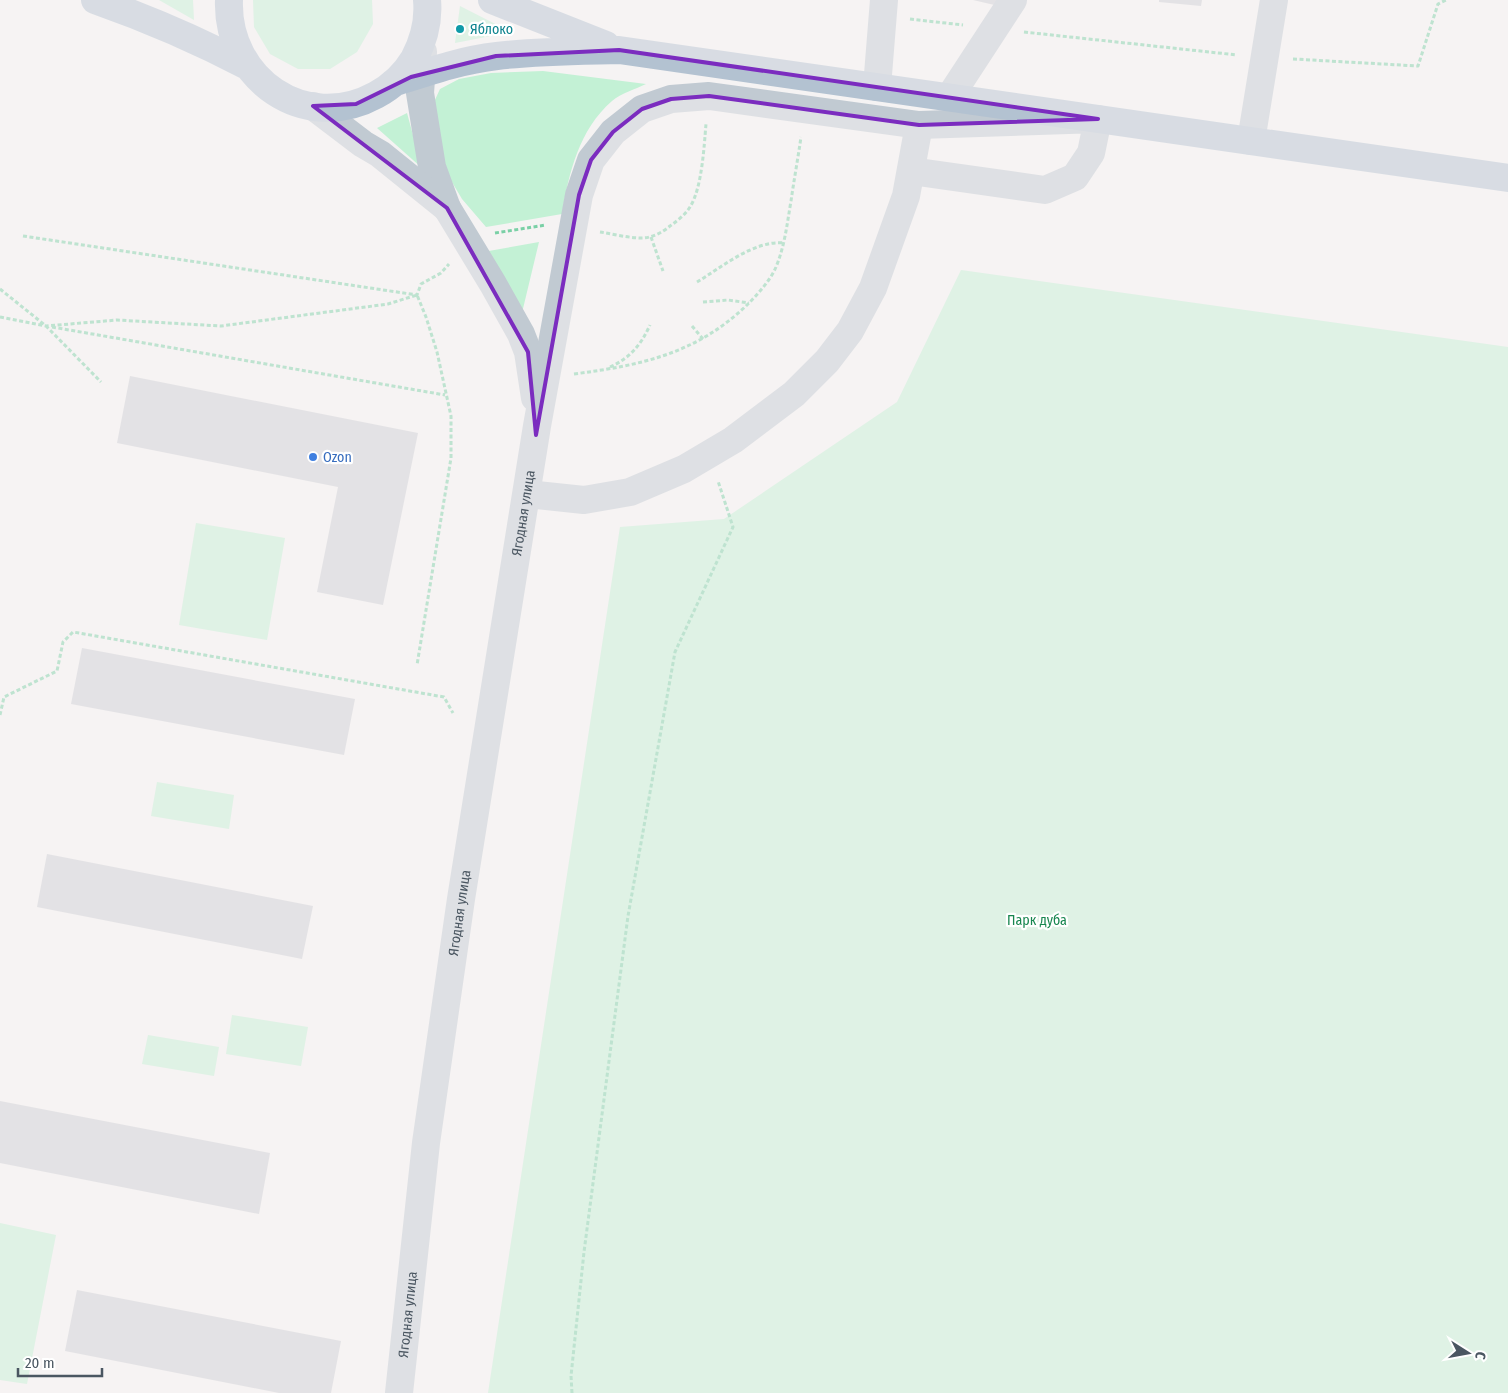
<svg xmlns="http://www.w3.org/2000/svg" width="1508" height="1393" font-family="'Fira Sans Condensed',sans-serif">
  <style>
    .green { fill: #c3f1d5 }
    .building { fill: #cdcfd5 }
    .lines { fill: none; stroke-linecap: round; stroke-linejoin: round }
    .path { stroke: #7ad0a6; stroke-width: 3; stroke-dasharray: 4 2.5; stroke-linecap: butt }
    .minor { stroke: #c1cad2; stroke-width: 28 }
    .major { stroke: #b3c2d1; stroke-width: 28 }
    .marked { fill: none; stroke: #7b2cbf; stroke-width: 4; stroke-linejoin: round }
    .culture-dot { fill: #0f9aa8; stroke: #fff; stroke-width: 2 }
    .shop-dot { fill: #3f7fe0; stroke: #fff; stroke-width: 2 }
    .labels { text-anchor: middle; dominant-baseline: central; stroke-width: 4.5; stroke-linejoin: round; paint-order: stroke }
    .culture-label { font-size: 14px; fill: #0d838f; stroke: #fff; text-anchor: start }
    .shop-label { font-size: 14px; fill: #366cbe; stroke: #fff; text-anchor: start }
    .street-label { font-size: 14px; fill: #4a5661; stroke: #fff }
    .park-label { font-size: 14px; fill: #17864f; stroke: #fff }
  </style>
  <rect width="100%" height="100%" fill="#f5f3f3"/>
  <path class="green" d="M 158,0 L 193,0 L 194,20 L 159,0 Z
    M 253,0 L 372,0 L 373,24 L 357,52 L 330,69 L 298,69 L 270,54 L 254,27 Z
    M 460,6 L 511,32 L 455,43 Z
    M 543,71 L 646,84 C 636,89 621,93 612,101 C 579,130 569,172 562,214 L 486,227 L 462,199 L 446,172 L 434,102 L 440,89 L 459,79 L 491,73 Z
    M 407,113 L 422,168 L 377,128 Z
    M 539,242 L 521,317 L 483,252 Z
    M 961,270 L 1508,347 L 1508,1393 L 488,1393 L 620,527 L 724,519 L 897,402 Z
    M 196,523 L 285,538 L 267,640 L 179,625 Z
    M 157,782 L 234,795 L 229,829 L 151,816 Z
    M 232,1015 L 308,1027 L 301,1066 L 226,1054 Z
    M 148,1035 L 219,1047 L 214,1076 L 142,1064 Z
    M 0,1223 L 56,1235 L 27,1384 L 0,1380 Z"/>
  <path class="building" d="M 973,0 L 1005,0 L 1003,7 Z
    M 1159,0 L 1202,0 L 1201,6 L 1159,2 Z
    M 130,376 L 418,433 L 383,605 L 317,592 L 338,487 L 117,443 Z
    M 82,648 L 355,699 L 344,755 L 71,704 Z
    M 47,854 L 313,906 L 302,959 L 37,907 Z
    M 0,1101 L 270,1153 L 259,1214 L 0,1163 Z
    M 77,1290 L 341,1341 L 331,1393 L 279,1393 L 65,1351 Z"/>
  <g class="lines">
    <path class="path" d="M 910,19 L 963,25
      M 1024,32 L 1237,55
      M 1293,59 L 1418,66 L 1438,4 L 1446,0
      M 600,232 C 613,234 628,238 642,238 C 652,238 663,232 670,226 C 677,221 685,215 690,207 C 702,188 704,147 706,124
      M 495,233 L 546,225
      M 23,236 L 417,295 L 421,284 L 441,273 L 449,264
      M 651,237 L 663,271
      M 697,282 C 722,267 754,240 784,243
      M 0,289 L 46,326 L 101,382
      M 703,302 L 728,300 L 749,303
      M 0,317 L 46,326 L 117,320 L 221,326 L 388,304 L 417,295 L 426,317 L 437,352 L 451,416 L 451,458 L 417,665
      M 692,326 L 703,339
      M 52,327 L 445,395
      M 610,367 C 630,358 641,345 650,325
      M 574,374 C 642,365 695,354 746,306 C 757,295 770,281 776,267 C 785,245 787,224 791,201 C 794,180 798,158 801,137
      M 0,715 L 4,697 L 57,671 L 63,642 L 73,632 L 444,697 L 453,713
      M 572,1393 L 571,1376 L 584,1252 L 628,916 L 675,652 L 733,527 L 718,481"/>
    <g class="minor">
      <path d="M 423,52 L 420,93 L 432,167 L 447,208 L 493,284 L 521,334 L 528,352 L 535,398"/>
      <path d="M 877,87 L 884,0"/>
      <path d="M 949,98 L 1013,0"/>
      <path d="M 313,106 L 363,144 L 380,154 L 447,208"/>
      <path d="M 1251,141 L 1274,0"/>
      <path d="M 527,494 L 584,500 L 630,492 L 684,469 L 733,440 L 794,394 L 827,361 L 850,331 L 873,288 L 906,196 L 919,125"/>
      <path id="s1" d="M 399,1393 L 426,1143 L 461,899 L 537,426 L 579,195 L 591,160 L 613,132 L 642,109 L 671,99 L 709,96 L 919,125 L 1098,119 L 1091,153 L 1075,177 L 1045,190 L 911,171"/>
    </g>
    <path class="major" d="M 95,0 C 149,19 196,39 247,66
      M 229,0 C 226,79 305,134 376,95 C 391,87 405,74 414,59 C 424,40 429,21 427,0
      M 492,0 L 606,45
      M 393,83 C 427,72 461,60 497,56 C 537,51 579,51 619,50 L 1508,178"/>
  </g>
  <path d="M0 0H1508V1393H0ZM 619,50 L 1098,119 L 919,125 L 709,96 L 671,99 L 642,109 L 613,132 L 591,160 L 579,195 L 536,435 L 528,352 L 447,208 L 313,106 L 356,104 L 411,77 L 496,56 Z" fill="#f5f3f3" fill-opacity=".55" fill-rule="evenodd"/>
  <path class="marked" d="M 619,50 L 1098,119 L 919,125 L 709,96 L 671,99 L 642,109 L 613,132 L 591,160 L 579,195 L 536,435 L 528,352 L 447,208 L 313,106 L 356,104 L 411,77 L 496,56 Z"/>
  <circle class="culture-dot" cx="460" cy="29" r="5"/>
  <circle class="shop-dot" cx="313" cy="457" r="5"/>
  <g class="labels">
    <g class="culture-label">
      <text x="470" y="29">Яблоко</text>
    </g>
    <g class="shop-label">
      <text x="323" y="457">Ozon</text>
    </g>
    <g class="street-label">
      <text stroke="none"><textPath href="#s1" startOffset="889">Ягодная улица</textPath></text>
      <text stroke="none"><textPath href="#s1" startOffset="484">Ягодная улица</textPath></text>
      <text stroke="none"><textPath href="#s1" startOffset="79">Ягодная улица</textPath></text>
    </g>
    <g class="park-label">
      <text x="1037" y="920">Парк дуба</text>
    </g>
  </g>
  <g transform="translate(1468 1353) rotate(101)" stroke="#ffffff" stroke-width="4" paint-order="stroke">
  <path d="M0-4L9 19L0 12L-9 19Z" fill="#4a5661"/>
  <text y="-8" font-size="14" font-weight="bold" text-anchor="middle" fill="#4a5661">С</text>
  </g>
  <path d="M18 1368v8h84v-8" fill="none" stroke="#4a5661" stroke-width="2.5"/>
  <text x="25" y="1368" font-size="15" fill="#4a5661" stroke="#ffffff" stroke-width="4" paint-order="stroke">20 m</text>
</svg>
